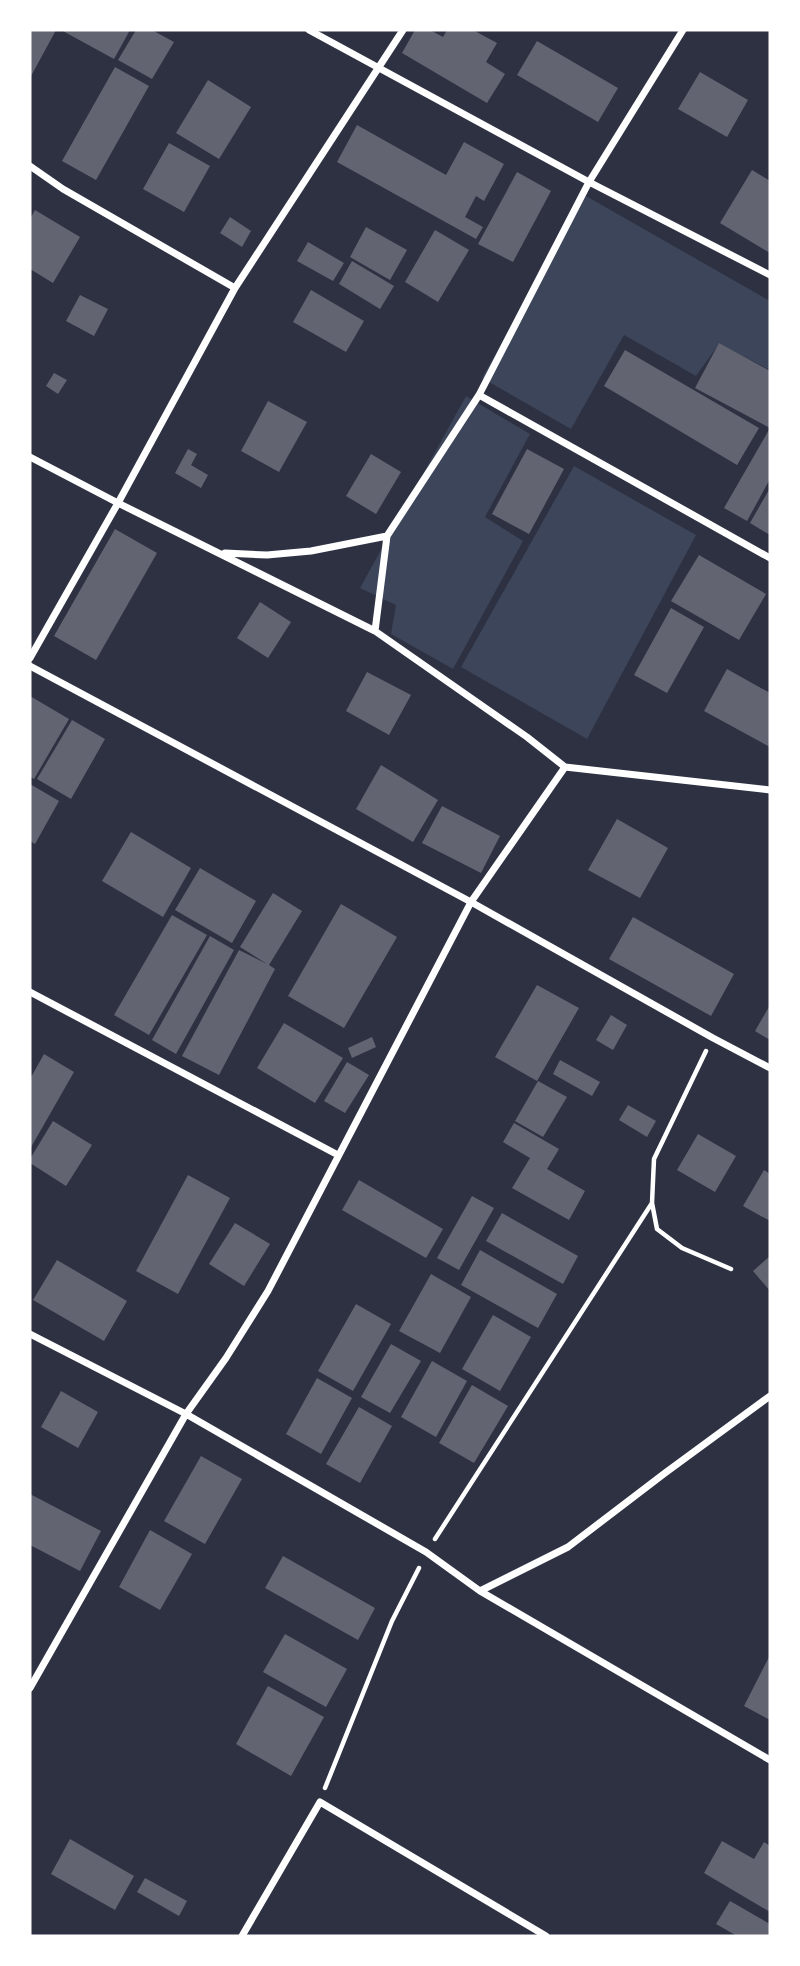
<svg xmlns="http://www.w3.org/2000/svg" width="800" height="1966" font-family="'IBM Plex Sans',sans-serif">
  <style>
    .green { fill: #3c4559 }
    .building { fill: #626471 }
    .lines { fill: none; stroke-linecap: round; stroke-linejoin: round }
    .path { stroke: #fff; stroke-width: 4.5 }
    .minor { stroke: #fff; stroke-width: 7 }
  </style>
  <rect width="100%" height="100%" fill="#2d3142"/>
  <path class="green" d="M 586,196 L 770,301 L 770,370 L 719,344 L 696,376 L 624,335 L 571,429 L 482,378 Z
    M 466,396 L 530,434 L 485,517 L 523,541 L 453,669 L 391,634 L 396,605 L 360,588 Z
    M 574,466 L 696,535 L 587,739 L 461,667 Z"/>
  <path class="building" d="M 30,30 L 56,30 L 30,78 Z
    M 61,30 L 130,30 L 114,59 Z
    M 136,30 L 152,30 L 174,42 L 152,79 L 118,60 Z
    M 415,30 L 430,30 L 443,37 L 447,30 L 473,30 L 497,43 L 486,62 L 505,74 L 487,103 L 402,53 Z
    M 537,41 L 618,88 L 598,122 L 517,75 Z
    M 115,67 L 149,86 L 96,180 L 62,161 Z
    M 700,72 L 748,100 L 727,137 L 678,109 Z
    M 208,80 L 251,107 L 219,159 L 176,133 Z
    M 357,125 L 446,175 L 464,142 L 504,164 L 484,201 L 476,196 L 465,217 L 483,227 L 476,239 L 337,162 Z
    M 169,143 L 210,166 L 184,212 L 143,189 Z
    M 752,170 L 770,181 L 770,253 L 720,223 Z
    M 517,172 L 551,191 L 513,262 L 478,244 Z
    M 35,210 L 80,237 L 53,283 L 30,269 L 30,219 Z
    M 230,217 L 251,231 L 242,247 L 220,233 Z
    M 366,227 L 407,250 L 390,280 L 350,257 Z
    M 435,230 L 469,250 L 438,302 L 405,282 Z
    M 308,242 L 344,263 L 333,281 L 297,261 Z
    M 352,261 L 394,286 L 380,309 L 339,284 Z
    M 311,290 L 364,321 L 346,352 L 293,322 Z
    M 80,295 L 108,309 L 94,336 L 66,321 Z
    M 719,343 L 770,371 L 770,479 L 747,521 L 724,508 L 770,428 L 695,388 Z
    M 625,350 L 759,428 L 737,465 L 604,386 Z
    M 54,373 L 67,380 L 58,394 L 46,386 Z
    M 268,401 L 307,422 L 279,472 L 241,451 Z
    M 188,449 L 197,454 L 191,465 L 208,475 L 201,488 L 175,473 Z
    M 527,449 L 564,469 L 529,534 L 492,514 Z
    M 371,454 L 401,472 L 376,514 L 346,496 Z
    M 770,488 L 770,535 L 750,523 Z
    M 115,529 L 157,553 L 96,660 L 54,636 Z
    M 699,555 L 766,594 L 739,640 L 671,601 Z
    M 260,602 L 291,622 L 268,658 L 237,638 Z
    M 671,608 L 704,627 L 667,693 L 634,675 Z
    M 727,669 L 770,693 L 770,747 L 704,711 Z
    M 367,672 L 411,695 L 389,735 L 346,711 Z
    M 30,696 L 69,719 L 34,779 L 30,777 Z
    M 72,720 L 105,739 L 71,799 L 37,779 Z
    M 381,765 L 438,800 L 413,842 L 356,809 Z
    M 30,784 L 59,801 L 35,844 L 30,841 Z
    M 442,806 L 500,836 L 481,873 L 422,843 Z
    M 617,819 L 668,848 L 640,898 L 588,870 Z
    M 131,832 L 191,868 L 163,917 L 102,881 Z
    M 200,868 L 256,901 L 232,943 L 175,910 Z
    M 273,893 L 302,911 L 269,965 L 275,969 L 219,1075 L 182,1056 L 239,950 L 267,964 L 240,947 Z
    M 341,904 L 397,937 L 344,1028 L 288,996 Z
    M 172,915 L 207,935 L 149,1035 L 114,1015 Z
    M 633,917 L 734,974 L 711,1016 L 609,959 Z
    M 210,936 L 234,950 L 176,1054 L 152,1040 Z
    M 537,985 L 579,1008 L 537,1081 L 495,1057 Z
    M 770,1005 L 770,1040 L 755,1031 Z
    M 611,1015 L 627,1025 L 613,1050 L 596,1040 Z
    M 284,1023 L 343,1058 L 315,1103 L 257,1068 Z
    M 372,1037 L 376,1047 L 352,1058 L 348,1048 Z
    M 44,1054 L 74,1072 L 30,1149 L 30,1079 Z
    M 560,1060 L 600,1082 L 592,1096 L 553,1074 Z
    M 347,1062 L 369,1075 L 345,1113 L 324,1101 Z
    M 538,1081 L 567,1097 L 543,1137 L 515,1121 Z
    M 628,1105 L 656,1121 L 647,1137 L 619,1120 Z
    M 53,1121 L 92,1145 L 66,1186 L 30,1163 L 30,1159 Z
    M 514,1123 L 559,1149 L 547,1169 L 585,1191 L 569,1220 L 512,1188 L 530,1158 L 503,1142 Z
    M 698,1134 L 736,1156 L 715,1192 L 677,1170 Z
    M 764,1170 L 770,1174 L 770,1221 L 743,1206 Z
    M 188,1175 L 230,1198 L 178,1294 L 136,1271 Z
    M 359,1180 L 443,1229 L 426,1258 L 342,1210 Z
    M 472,1196 L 494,1208 L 459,1270 L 437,1258 Z
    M 502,1213 L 578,1256 L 563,1284 L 486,1241 Z
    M 235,1223 L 270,1244 L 244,1286 L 209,1264 Z
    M 480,1250 L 557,1294 L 538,1328 L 461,1285 Z
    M 770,1256 L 770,1291 L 753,1271 Z
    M 57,1260 L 127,1301 L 104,1341 L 33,1300 Z
    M 431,1274 L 471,1297 L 440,1353 L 399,1331 Z
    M 356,1304 L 391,1324 L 353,1391 L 318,1371 Z
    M 493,1315 L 531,1337 L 500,1391 L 462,1369 Z
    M 391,1344 L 421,1361 L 390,1413 L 361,1397 Z
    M 432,1361 L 467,1381 L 436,1437 L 401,1417 Z
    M 317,1378 L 352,1398 L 321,1454 L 286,1434 Z
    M 472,1385 L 508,1406 L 474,1463 L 439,1443 Z
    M 61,1391 L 98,1412 L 78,1448 L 41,1427 Z
    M 359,1407 L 392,1426 L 360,1483 L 326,1464 Z
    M 201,1456 L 242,1479 L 205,1544 L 164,1521 Z
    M 30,1494 L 101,1531 L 80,1571 L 30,1545 Z
    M 150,1530 L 192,1554 L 160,1610 L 119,1587 Z
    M 283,1556 L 375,1608 L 358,1640 L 265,1588 Z
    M 285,1634 L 347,1669 L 326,1707 L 263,1672 Z
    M 770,1655 L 770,1720 L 744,1706 Z
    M 268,1686 L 324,1717 L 291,1776 L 236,1744 Z
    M 70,1839 L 134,1876 L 115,1910 L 51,1874 Z
    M 722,1841 L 754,1859 L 764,1842 L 770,1846 L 770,1912 L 704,1873 Z
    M 145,1878 L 187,1901 L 179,1916 L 137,1892 Z
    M 730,1901 L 770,1924 L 770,1936 L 737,1936 L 716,1924 Z"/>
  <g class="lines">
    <path class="path" d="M 706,1051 L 654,1159 L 652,1203 L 657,1229 L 682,1248 L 731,1269
      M 435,1539 L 652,1203
      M 325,1788 L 392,1621 L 419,1568"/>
    <path class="minor" d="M 309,30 L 589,182 L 770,275
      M 30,166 L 63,189 L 235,288
      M 479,395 L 770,558
      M 30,457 L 118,503 L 375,631 L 527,737 L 565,767 L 770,790
      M 225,553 L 267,555 L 311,551 L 387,536
      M 375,631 L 387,536 L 479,395 L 589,182 L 683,30
      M 30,658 L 118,503 L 235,288 L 403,30
      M 30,666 L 471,902 L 713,1038 L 770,1068
      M 30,992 L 338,1155
      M 30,1334 L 186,1414 L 426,1552 L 480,1591 L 770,1760
      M 480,1591 L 568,1547 L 665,1473 L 770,1396
      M 30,1688 L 186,1414 L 226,1358 L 268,1291 L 471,902 L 565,767
      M 242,1936 L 320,1802 L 546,1936"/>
  </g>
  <rect width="800" height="1966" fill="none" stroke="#ffffff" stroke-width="63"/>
</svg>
